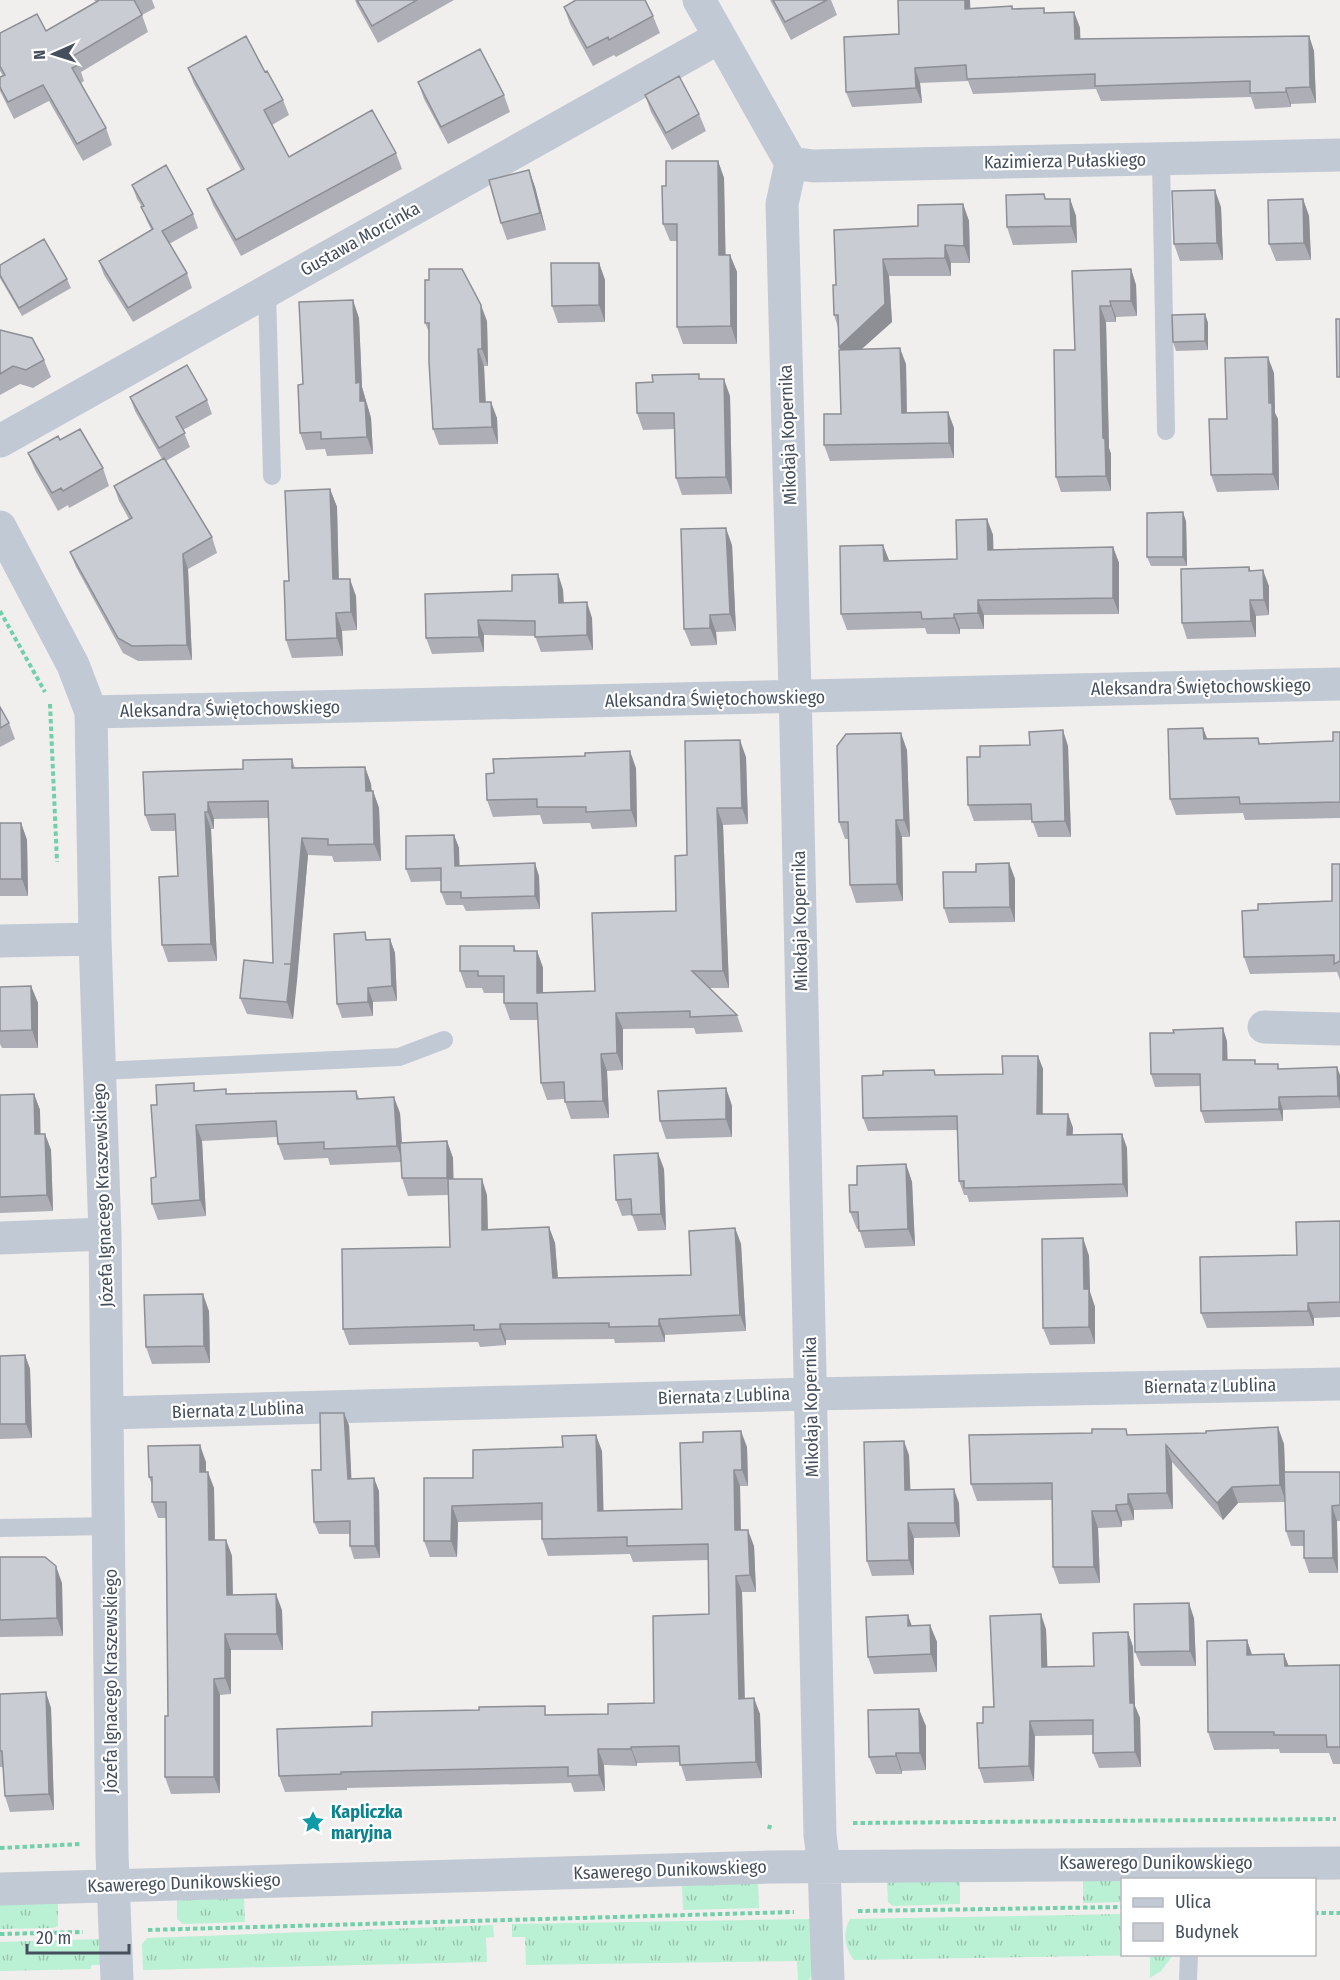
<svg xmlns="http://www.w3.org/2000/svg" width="1340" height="1980" font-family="'Fira Sans Condensed',sans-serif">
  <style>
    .grass { fill: url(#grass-tufts) }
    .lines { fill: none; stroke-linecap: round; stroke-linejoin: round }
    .path { stroke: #71d0aa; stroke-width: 4; stroke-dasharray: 4.5 3; stroke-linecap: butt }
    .lane { stroke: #c1c9d4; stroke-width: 18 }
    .street { stroke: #c1c9d4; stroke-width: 33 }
    .wall { fill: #aeafb6 }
    .shaded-wall { fill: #8d8f94 }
    .building { fill: #caccd4; stroke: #8d8f94; stroke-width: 1.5 }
    .labels { text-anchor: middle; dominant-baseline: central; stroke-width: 4.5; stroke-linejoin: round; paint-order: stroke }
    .street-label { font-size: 18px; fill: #454f5c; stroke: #fff }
    .culture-label { font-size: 18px; font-weight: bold; fill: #0d838f; stroke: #fff; text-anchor: start }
  </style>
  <defs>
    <pattern id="grass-tufts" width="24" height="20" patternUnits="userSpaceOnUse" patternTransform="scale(1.5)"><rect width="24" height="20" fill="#baf0d4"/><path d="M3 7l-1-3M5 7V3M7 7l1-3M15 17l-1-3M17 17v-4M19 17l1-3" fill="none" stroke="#99c5af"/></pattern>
  </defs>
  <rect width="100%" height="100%" fill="#f1eeee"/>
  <path class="grass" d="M 960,1880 L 960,1904 L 893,1906 L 888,1902 L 887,1882 Z
    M 1083,1881 L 1122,1881 L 1122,1902 L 1083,1903 Z
    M 758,1883 L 759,1908 L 683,1910 L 682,1884 Z
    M 244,1898 L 245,1922 L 183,1924 L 177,1919 L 177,1900 Z
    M 58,1903 L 58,1926 L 53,1928 L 0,1929 L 0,1905 Z
    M 1122,1914 L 1122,1954 L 1173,1955 L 1161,1971 L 1150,1978 L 1150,1955 L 854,1960 C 845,1949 842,1932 850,1919 Z
    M 810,1919 L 812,1975 L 809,1980 L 798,1980 L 797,1961 L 526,1965 L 525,1937 L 512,1937 L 512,1924 Z
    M 493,1925 L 494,1937 L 486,1938 L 487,1962 L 143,1970 L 142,1944 L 147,1938 Z
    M 103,1939 L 103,1965 L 91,1965 L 91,1969 L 0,1971 L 0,1942 Z"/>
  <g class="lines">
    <path class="path" d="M 0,611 L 45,692
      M 50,704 L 57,862
      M 853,1823 L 1336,1819
      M 769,1829 L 770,1825
      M 0,1848 L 80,1844
      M 858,1911 L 1122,1907
      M 1314,1913 L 1340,1913
      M 148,1930 L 794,1912
      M 0,1934 L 83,1932"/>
    <path class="lane" d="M 1161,159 L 1166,431
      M 267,291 L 272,476
      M 100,1071 L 399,1057 L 444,1040
      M 0,1528 L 110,1526
      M 1188,1980 L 1189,1954"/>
    <path class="street" d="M 699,0 L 791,163 L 782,204 L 796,730 L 820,1835 L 824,1866 L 828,1980
      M 791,163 L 813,166 L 1340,155
      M 0,441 L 720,37
      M 0,527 L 73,665 L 91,712 L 95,939 L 105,1234 L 112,1854 L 117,1980
      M 91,712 L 1340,684
      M 0,941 L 95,939
      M 1264,1027 L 1340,1029
      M 0,1238 L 105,1234
      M 108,1413 L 810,1394 L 1340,1384
      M 0,1889 L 770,1867 L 1340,1863"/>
  </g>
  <path class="wall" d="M 94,0 L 152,0 L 155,8 L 142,15 L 148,32 L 81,72 L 84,81 L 81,83 L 106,128 L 112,145 L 83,161 L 49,101 L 14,119 L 0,91 L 0,77 L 3,76 L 0,71 L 0,33 L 46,31 L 96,2 Z
    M 355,0 L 454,0 L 378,43 L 357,5 Z
    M 770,0 L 831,0 L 837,15 L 791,40 Z
    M 1012,6 L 1013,9 L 1044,8 L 1045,13 L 1074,12 L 1080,28 L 1080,39 L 1309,36 L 1314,51 L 1316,103 L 1291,104 L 1291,107 L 1255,109 L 1251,97 L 1101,101 L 1096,89 L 973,94 L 968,81 L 920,83 L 922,103 L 852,107 L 846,92 L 899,34 L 970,8 Z
    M 564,7 L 653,16 L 660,33 L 616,57 L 614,55 L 593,66 L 570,24 Z
    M 188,68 L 265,72 L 283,100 L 289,115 L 272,125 L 289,157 L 396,153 L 402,169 L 241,256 L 213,205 L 207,189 L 241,170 L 194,84 Z
    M 418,82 L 504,95 L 510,112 L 448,144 L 424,99 Z
    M 645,95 L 699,114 L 706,131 L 672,150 L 651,112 Z
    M 718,161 L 724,178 L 725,255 L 730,255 L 737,272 L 737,344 L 683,344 L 677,327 L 677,241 L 670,241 L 663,224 L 666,186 Z
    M 529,170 L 535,187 L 546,230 L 507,240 L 501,223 Z
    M 132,185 L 193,214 L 198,228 L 169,244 L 187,273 L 192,288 L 133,322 L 104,275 L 99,261 L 152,231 L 147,221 L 142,207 L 137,199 Z
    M 1046,199 L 1070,199 L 1076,216 L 1077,243 L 1013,245 L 1007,227 Z
    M 1303,199 L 1309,216 L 1311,260 L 1276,261 L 1269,244 Z
    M 963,204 L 969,221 L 970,263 L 951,263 L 951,276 L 889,276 L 892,322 L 861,349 L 906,364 L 907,413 L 948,412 L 954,428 L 954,458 L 830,461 L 824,445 L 841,414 L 840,350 L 839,347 L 838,327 L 834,315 L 836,285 L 918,226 Z
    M 1221,207 L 1223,260 L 1180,261 L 1174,244 Z
    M 599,263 L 605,280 L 605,322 L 558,323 L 552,306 Z
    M 0,265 L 67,279 L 71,288 L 22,316 L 0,278 Z
    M 1131,269 L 1136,285 L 1137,316 L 1116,317 L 1116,322 L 1106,322 L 1109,448 L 1111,454 L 1111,491 L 1061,492 L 1056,477 L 1075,350 L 1072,271 Z
    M 1205,314 L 1208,323 L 1208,350 L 1176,351 L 1173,342 Z
    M 359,318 L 362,387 L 371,418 L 373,454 L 327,456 L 325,449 L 306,450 L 300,433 L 303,384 Z
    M 487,321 L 488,366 L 484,366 L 486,402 L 497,418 L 498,444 L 439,445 L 433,429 L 429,332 L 425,323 Z
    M 0,330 L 44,360 L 51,377 L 33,388 L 20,384 L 0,395 Z
    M 1274,373 L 1275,413 L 1278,419 L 1279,490 L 1217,492 L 1211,475 L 1227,419 Z
    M 701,379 L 730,396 L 732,494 L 682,495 L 676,478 L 674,429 L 643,430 L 637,413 L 653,382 Z
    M 130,397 L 207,400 L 212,414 L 183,430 L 190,447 L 166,461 L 212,537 L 217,553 L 188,569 L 192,660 L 138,661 L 123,653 L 76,567 L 70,552 L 129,519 L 119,501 L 114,486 L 162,459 L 135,411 Z
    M 60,440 L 103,468 L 109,486 L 69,508 L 68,505 L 58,511 L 35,470 L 28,453 Z
    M 330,489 L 337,507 L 339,579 L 356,596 L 357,630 L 342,631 L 343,656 L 292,658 L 286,640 L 289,581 Z
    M 987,519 L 993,535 L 993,550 L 1113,547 L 1119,563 L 1119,614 L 984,615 L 984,629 L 960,629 L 960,634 L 927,634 L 925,628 L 847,630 L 841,614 L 889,561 L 957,559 Z
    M 1186,521 L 1187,566 L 1151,566 L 1147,557 Z
    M 732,545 L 736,631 L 716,632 L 717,645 L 691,646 L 684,629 Z
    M 1249,567 L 1251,571 L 1269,586 L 1269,615 L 1256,616 L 1256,637 L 1187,639 L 1182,623 Z
    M 558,574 L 563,590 L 564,603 L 592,618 L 593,650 L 541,652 L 535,636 L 484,635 L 484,652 L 432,654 L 426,638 L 512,591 Z
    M 0,707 L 9,723 L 15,739 L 0,747 Z
    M 1203,728 L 1207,738 L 1258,738 L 1260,744 L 1333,741 L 1340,732 L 1340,818 L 1245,820 L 1243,813 L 1176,815 L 1170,799 Z
    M 1068,746 L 1071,837 L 1038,837 L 1032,820 L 974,821 L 968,805 L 980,757 Z
    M 907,750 L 910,837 L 902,837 L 903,901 L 856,903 L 850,885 L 848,839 L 845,839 L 839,822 Z
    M 746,757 L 748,824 L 723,825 L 729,988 L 709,988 L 737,1015 L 743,1032 L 696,1034 L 694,1028 L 623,1029 L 623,1070 L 607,1071 L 609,1118 L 571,1119 L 564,1099 L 547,1100 L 541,1083 L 538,1020 L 510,1020 L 504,1003 L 504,993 L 484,993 L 482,988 L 466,988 L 460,971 L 514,946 L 516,951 L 537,951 L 543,968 L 543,993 L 595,991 L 676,911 L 687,855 Z
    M 292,759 L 295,768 L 365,767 L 371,784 L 372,791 L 373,791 L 379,808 L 381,861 L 334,862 L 332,856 L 308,855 L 293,1019 L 247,1014 L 240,998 L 273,963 L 269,818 L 214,819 L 214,829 L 211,829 L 217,961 L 168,962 L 162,945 L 178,876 L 176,831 L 151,831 L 145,815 L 243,769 Z
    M 636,768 L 637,827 L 592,829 L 590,823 L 543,824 L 540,815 L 493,817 L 487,800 Z
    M 0,823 L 21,823 L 27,840 L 28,896 L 0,896 Z
    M 454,835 L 459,848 L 459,866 L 539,876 L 540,909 L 466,911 L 463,905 L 446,905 L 441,892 L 441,881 L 411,882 L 406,869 Z
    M 1009,863 L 1015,879 L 1015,922 L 949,923 L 944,908 L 976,872 Z
    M 1340,864 L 1340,980 L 1337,972 L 1250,974 L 1244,957 L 1258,910 L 1332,901 Z
    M 390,939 L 395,953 L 397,1001 L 373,1002 L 373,1016 L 342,1018 L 337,1004 L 368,940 Z
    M 31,986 L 38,1003 L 38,1048 L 2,1048 L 0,1044 L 0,987 Z
    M 1227,1041 L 1227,1060 L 1256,1064 L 1280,1069 L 1340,1075 L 1340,1108 L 1283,1110 L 1283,1121 L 1205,1123 L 1201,1111 L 1200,1086 L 1155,1087 L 1151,1074 Z
    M 1038,1056 L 1043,1069 L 1043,1114 L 1068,1114 L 1073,1128 L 1072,1135 L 1122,1134 L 1127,1148 L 1128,1197 L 969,1202 L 967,1195 L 964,1195 L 959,1181 L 958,1130 L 868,1131 L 863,1118 L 936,1075 L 1003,1074 Z
    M 726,1088 L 732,1106 L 732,1137 L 666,1139 L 660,1121 Z
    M 197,1091 L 227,1094 L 356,1091 L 359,1098 L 400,1113 L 402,1143 L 447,1141 L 453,1158 L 453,1179 L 487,1195 L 488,1229 L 549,1227 L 555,1243 L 558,1278 L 691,1275 L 735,1228 L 741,1244 L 746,1331 L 665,1335 L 665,1342 L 615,1343 L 614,1339 L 506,1340 L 506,1345 L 480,1347 L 478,1342 L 349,1345 L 343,1329 L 450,1247 L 448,1195 L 408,1196 L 402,1178 L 401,1162 L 330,1165 L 328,1158 L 284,1160 L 278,1144 L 277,1137 L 202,1141 L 206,1216 L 158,1220 L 152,1204 L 156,1177 L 157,1105 Z
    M 34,1094 L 40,1110 L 40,1134 L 45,1134 L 51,1150 L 53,1211 L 0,1213 L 0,1095 Z
    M 906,1164 L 912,1182 L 915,1246 L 865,1248 L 859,1229 L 857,1229 L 850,1212 Z
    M 664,1169 L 666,1230 L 638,1231 L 632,1215 L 622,1216 L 616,1200 Z
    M 1340,1221 L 1340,1317 L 1314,1318 L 1314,1326 L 1207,1328 L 1201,1313 L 1297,1255 Z
    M 1083,1238 L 1089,1256 L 1090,1292 L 1095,1307 L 1095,1344 L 1050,1345 L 1043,1328 Z
    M 209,1311 L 210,1363 L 152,1364 L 146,1347 Z
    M 25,1355 L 30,1369 L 32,1438 L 0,1439 L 0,1356 Z
    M 349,1425 L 351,1479 L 379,1491 L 380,1558 L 354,1559 L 350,1546 L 350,1534 L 319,1534 L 314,1522 L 321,1470 Z
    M 1129,1435 L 1284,1444 L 1285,1472 L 1340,1472 L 1340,1521 L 1337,1521 L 1338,1573 L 1309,1573 L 1304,1558 L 1304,1546 L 1291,1546 L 1286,1531 L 1285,1502 L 1238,1503 L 1223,1520 L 1172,1462 L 1173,1509 L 1134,1510 L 1134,1520 L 1122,1521 L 1122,1527 L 1098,1528 L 1100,1583 L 1059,1584 L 1053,1567 L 1052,1500 L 977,1501 L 971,1484 Z
    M 747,1447 L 748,1486 L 740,1486 L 741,1530 L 754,1546 L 756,1592 L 742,1592 L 745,1698 L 760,1714 L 762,1778 L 686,1781 L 680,1762 L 637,1763 L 637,1766 L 604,1765 L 605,1791 L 574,1792 L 571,1783 L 347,1788 L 347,1790 L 285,1792 L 279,1776 L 372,1726 L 548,1715 L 608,1714 L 654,1703 L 709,1614 L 708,1560 L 633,1562 L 630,1554 L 548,1556 L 542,1539 L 542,1520 L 458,1522 L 457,1557 L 430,1557 L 424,1541 L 473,1478 L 602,1451 L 603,1511 L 682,1509 Z
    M 909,1455 L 910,1490 L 959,1503 L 960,1537 L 914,1538 L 914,1575 L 872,1576 L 867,1561 Z
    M 206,1462 L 206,1472 L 214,1488 L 215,1540 L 226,1540 L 232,1556 L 233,1595 L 282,1610 L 283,1650 L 231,1650 L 231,1694 L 220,1695 L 220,1793 L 171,1794 L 165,1777 L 168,1716 L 166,1518 L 158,1518 L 152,1502 L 152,1485 L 149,1477 Z
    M 0,1557 L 62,1583 L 63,1636 L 0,1637 Z
    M 908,1615 L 911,1626 L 930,1625 L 937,1642 L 937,1672 L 874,1674 L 868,1657 Z
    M 1194,1618 L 1196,1666 L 1141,1666 L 1135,1652 Z
    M 1046,1629 L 1047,1667 L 1094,1666 L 1128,1632 L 1133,1647 L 1135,1706 L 1140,1718 L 1141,1767 L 1099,1768 L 1093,1753 L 1093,1735 L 1035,1736 L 1034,1781 L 984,1783 L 979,1768 L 994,1707 Z
    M 1247,1640 L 1252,1655 L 1284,1654 L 1288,1666 L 1340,1665 L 1340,1764 L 1333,1764 L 1329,1753 L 1280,1753 L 1279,1749 L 1214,1750 L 1208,1732 Z
    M 0,1694 L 51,1708 L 54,1810 L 10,1812 L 5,1796 L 3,1767 L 0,1767 Z
    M 926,1726 L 926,1770 L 902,1771 L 902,1774 L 876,1774 L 869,1757 Z"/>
  <path class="shaded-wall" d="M 965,0 L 970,0 L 971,24 L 965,9 Z
    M 1074,12 L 1080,28 L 1081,55 L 1075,39 Z
    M 1309,36 L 1314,51 L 1316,103 L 1310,87 Z
    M 915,68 L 920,83 L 922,103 L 916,88 Z
    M 1286,88 L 1291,104 L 1291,107 L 1286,92 Z
    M 718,161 L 724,178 L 726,272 L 719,255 Z
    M 529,170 L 535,187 L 546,230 L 540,213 Z
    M 1215,190 L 1221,207 L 1223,260 L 1217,243 Z
    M 1070,199 L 1076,216 L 1077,243 L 1071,226 Z
    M 1303,199 L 1309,216 L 1311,260 L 1304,243 Z
    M 963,204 L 969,221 L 970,263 L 964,246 Z
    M 945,245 L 951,263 L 951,276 L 945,258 Z
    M 730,255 L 737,272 L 737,344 L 731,326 Z
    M 883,259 L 889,276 L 892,322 L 845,364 L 839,347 Z
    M 599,263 L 605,280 L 605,322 L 599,305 Z
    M 1131,269 L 1136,285 L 1137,316 L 1131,301 Z
    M 353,300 L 359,318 L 362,387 L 371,418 L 373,454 L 367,437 L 356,383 Z
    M 1110,301 L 1116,317 L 1116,322 L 1111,306 Z
    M 481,305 L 487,321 L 488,366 L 482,349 Z
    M 1100,306 L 1106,322 L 1109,448 L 1111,454 L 1111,491 L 1106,476 L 1103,438 Z
    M 1205,314 L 1208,323 L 1208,350 L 1205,341 Z
    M 900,348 L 906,364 L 907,429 L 902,413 Z
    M 478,349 L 484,366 L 486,419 L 480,402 Z
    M 1268,357 L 1274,373 L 1275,413 L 1278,419 L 1279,490 L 1273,474 Z
    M 724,379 L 730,396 L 732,494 L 726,477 Z
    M 491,402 L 497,418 L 498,444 L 492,427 Z
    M 948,412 L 954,428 L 954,458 L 949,443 Z
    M 330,489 L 337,507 L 339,597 L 333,579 Z
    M 1183,512 L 1186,521 L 1187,566 L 1183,557 Z
    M 987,519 L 993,535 L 994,566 L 988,550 Z
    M 726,528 L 732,545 L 736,631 L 730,614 Z
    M 883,545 L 889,560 L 884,561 Z
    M 1113,547 L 1119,563 L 1119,614 L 1113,598 Z
    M 183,554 L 188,569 L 192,660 L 187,645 Z
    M 1263,570 L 1269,586 L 1269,615 L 1264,600 Z
    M 558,574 L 563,590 L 564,619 L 559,603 Z
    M 350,579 L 356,596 L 357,630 L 351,612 Z
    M 978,600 L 984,615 L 984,629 L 978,613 Z
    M 1250,600 L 1256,616 L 1256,637 L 1251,621 Z
    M 587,602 L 592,618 L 593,650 L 587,635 Z
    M 336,613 L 342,631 L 343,656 L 337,638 Z
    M 954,614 L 960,629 L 960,634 L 954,618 Z
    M 710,615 L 716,632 L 717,645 L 710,628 Z
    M 478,620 L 484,635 L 484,652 L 479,637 Z
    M 1203,728 L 1209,744 L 1204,739 Z
    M 1063,730 L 1068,746 L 1071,837 L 1065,821 Z
    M 901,733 L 907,750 L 910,837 L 904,820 Z
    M 740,740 L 746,757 L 748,824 L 742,808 Z
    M 630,751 L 636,768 L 637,827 L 631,810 Z
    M 365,767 L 371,784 L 372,808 L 366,791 Z
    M 373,791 L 379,808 L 381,861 L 374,844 Z
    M 208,802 L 214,819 L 214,829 L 208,812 Z
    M 717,808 L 723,825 L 729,988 L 723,971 Z
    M 205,812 L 211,829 L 217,961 L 211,944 Z
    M 896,820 L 902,837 L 903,901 L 897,884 Z
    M 21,823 L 27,840 L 28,896 L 22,879 Z
    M 454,835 L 459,848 L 460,879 L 455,866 Z
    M 302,838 L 308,855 L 297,981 L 291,964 Z
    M 535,863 L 539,876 L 540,909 L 535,896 Z
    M 1009,863 L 1015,879 L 1015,922 L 1010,907 Z
    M 390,939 L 395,953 L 397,1001 L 392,986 Z
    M 537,951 L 543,968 L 543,1009 L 537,993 Z
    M 291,964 L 297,981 L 293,1019 L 287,1002 Z
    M 31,986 L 38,1003 L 38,1048 L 32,1030 Z
    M 368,988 L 373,1002 L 373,1016 L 368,1002 Z
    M 616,1013 L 623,1029 L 623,1070 L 617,1053 Z
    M 1223,1028 L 1227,1041 L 1228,1073 L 1223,1060 Z
    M 601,1054 L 607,1071 L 609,1118 L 603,1101 Z
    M 1038,1056 L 1043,1069 L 1042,1128 L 1037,1114 Z
    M 1337,1067 L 1340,1075 L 1340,1102 L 1338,1096 Z
    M 726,1088 L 732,1106 L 732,1137 L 726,1119 Z
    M 34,1094 L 40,1110 L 41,1150 L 35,1134 Z
    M 394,1097 L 400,1113 L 403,1162 L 397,1146 Z
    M 1279,1097 L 1283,1110 L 1283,1121 L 1279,1109 Z
    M 1068,1114 L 1073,1128 L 1072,1149 L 1067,1135 Z
    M 196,1125 L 202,1141 L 206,1216 L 200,1200 Z
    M 45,1134 L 51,1150 L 53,1211 L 47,1195 Z
    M 1122,1134 L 1127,1148 L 1128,1197 L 1123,1184 Z
    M 447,1141 L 453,1158 L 454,1195 L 447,1178 Z
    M 658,1153 L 664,1169 L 666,1230 L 661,1214 Z
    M 906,1164 L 912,1182 L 915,1246 L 908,1229 Z
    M 482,1179 L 487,1195 L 488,1246 L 482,1230 Z
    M 549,1227 L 555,1243 L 559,1294 L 553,1278 Z
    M 735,1228 L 741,1244 L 746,1331 L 740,1315 Z
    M 1083,1238 L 1089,1256 L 1090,1292 L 1095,1307 L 1095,1344 L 1089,1327 L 1084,1289 Z
    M 203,1294 L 209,1311 L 210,1363 L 204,1346 Z
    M 1308,1303 L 1314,1318 L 1314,1326 L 1308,1311 Z
    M 659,1319 L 665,1335 L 665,1342 L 659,1326 Z
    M 500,1324 L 506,1340 L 506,1345 L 500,1329 Z
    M 25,1355 L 30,1369 L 32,1438 L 26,1424 Z
    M 344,1413 L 349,1425 L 352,1491 L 348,1479 Z
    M 1278,1427 L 1284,1444 L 1286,1502 L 1280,1485 Z
    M 741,1431 L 747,1447 L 748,1486 L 742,1470 Z
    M 596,1435 L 602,1451 L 604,1528 L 598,1511 Z
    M 904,1441 L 909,1455 L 911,1504 L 905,1490 Z
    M 200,1445 L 206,1462 L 206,1489 L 200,1472 Z
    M 1166,1445 L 1172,1462 L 1173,1509 L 1167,1493 Z
    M 734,1470 L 740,1486 L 741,1546 L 735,1530 Z
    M 208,1472 L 214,1488 L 215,1556 L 209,1540 Z
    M 374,1478 L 379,1491 L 380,1558 L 375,1546 Z
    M 1232,1487 L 1238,1503 L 1223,1520 L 1217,1503 Z
    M 954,1489 L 959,1503 L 960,1537 L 955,1523 Z
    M 1128,1494 L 1134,1510 L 1134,1520 L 1128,1504 Z
    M 1116,1505 L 1122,1521 L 1122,1527 L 1116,1511 Z
    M 452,1506 L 458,1522 L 457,1557 L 451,1541 Z
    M 1332,1506 L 1337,1521 L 1338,1573 L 1333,1558 Z
    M 1092,1511 L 1098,1528 L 1100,1583 L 1094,1567 Z
    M 908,1523 L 914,1538 L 914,1575 L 909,1560 Z
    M 748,1530 L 754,1546 L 756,1592 L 750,1575 Z
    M 226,1540 L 232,1556 L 233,1611 L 227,1595 Z
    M 56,1566 L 62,1583 L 63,1636 L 57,1618 Z
    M 736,1576 L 742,1592 L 745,1715 L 739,1699 Z
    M 276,1594 L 282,1610 L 283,1650 L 277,1634 Z
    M 1189,1603 L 1194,1618 L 1196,1666 L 1190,1651 Z
    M 1041,1614 L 1046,1629 L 1048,1682 L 1042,1667 Z
    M 908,1615 L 914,1632 L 908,1626 Z
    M 930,1625 L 937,1642 L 937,1672 L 931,1654 Z
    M 1128,1632 L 1133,1647 L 1135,1706 L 1140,1718 L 1141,1767 L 1135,1752 L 1130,1703 Z
    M 225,1634 L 231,1650 L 231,1694 L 225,1678 Z
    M 1247,1640 L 1253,1658 L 1247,1655 Z
    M 1284,1654 L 1291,1672 L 1285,1666 Z
    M 214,1679 L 220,1695 L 220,1793 L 214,1777 Z
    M 46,1692 L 51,1708 L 54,1810 L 49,1794 Z
    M 754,1698 L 760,1714 L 762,1778 L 756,1762 Z
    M 919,1709 L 926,1726 L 926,1770 L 920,1753 Z
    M 1030,1721 L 1035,1736 L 1034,1781 L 1029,1766 Z
    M 631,1747 L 637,1763 L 637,1766 L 631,1749 Z
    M 598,1749 L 604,1765 L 605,1791 L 599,1775 Z
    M 896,1753 L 902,1771 L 902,1774 L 896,1756 Z"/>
  <path class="building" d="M 98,0 L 134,0 L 142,15 L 73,56 L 78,65 L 72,68 L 106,128 L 77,144 L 43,85 L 8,102 L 0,87 L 0,77 L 5,75 L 0,66 L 0,33 L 37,14 L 46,31 L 98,1 Z
    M 357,0 L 417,0 L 372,26 Z
    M 576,0 L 645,0 L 653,16 L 609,40 L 608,37 L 587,48 L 564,7 Z
    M 773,0 L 827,0 L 785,22 Z
    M 898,0 L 965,0 L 965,9 L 1012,6 L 1012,9 L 1044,8 L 1044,13 L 1074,12 L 1075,39 L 1309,36 L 1310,87 L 1286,88 L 1286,92 L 1250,93 L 1250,81 L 1095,86 L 1095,74 L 967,79 L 966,65 L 915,68 L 916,88 L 846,92 L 844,37 L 899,34 Z
    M 246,36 L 265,72 L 267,71 L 283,100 L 264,110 L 289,157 L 372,110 L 396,153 L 236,240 L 207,189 L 244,169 L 188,68 Z
    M 480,49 L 504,95 L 441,127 L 418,82 Z
    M 679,76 L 699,114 L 666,133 L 645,95 Z
    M 666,161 L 718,161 L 719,255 L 730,255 L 731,326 L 677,327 L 677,224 L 663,224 L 662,186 L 666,186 Z
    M 166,165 L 193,214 L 162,231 L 187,273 L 128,308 L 99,261 L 153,229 L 141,207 L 144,206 L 132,185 Z
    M 529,170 L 540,213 L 501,223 L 489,180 Z
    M 1215,190 L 1217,243 L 1174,244 L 1172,191 Z
    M 1044,194 L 1045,199 L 1070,199 L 1071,226 L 1007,227 L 1006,195 Z
    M 1303,199 L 1304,243 L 1269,244 L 1268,200 Z
    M 963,204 L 964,246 L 945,245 L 945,258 L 883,259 L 885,304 L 839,347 L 838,315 L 834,315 L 833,285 L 836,285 L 834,230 L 918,226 L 918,205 Z
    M 44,239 L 67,279 L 19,308 L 0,275 L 0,265 Z
    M 551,263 L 599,263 L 599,305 L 552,306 Z
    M 429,269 L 462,269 L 481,305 L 482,349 L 478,349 L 480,402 L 491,402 L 492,427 L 433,429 L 429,362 L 429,323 L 425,323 L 425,280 L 429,280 Z
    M 1131,269 L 1131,301 L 1110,301 L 1111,306 L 1100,306 L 1103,438 L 1105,439 L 1106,476 L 1056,477 L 1054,350 L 1075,350 L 1072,271 Z
    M 353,300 L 356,383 L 360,382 L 360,401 L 365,401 L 367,437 L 321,439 L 321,432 L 300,433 L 298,385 L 303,384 L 299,302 Z
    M 1205,314 L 1205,341 L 1173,342 L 1172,315 Z
    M 1336,319 L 1340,319 L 1340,377 L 1337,377 Z
    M 0,330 L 32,338 L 44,360 L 26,370 L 13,366 L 0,374 Z
    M 900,348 L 902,413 L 948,412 L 949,443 L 824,445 L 824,414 L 841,414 L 839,350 Z
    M 1268,357 L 1269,403 L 1272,403 L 1273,474 L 1211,475 L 1209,419 L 1227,419 L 1225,358 Z
    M 187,365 L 207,400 L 176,417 L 185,433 L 159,448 L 130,397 Z
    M 699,374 L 699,379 L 724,379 L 726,477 L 676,478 L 674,413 L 637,413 L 636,383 L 653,382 L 652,375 Z
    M 80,429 L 103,468 L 63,491 L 61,488 L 52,493 L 28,453 L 58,436 L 60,440 Z
    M 164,458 L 212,537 L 183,554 L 187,645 L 132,646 L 118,638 L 70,552 L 132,518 L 114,486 Z
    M 330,489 L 333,579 L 350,579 L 351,612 L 336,613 L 337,638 L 286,640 L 284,581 L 289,581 L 285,491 Z
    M 1183,512 L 1183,557 L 1147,557 L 1147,513 Z
    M 987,519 L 988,550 L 1113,547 L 1113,598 L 978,600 L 978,613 L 954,614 L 954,618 L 922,619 L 921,612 L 841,614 L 840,546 L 883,545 L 884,561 L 957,559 L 956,520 Z
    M 726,528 L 730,614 L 710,615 L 710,628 L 684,629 L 681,529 Z
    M 1249,567 L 1249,571 L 1263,570 L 1264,600 L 1250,600 L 1251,621 L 1182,623 L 1181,569 Z
    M 558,574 L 559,603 L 587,602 L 587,635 L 535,637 L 535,621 L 478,620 L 479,637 L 426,638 L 425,594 L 512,591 L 512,575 Z
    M 0,707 L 9,723 L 0,728 Z
    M 1203,728 L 1204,739 L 1258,738 L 1259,744 L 1333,741 L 1333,732 L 1340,732 L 1340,802 L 1240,804 L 1239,797 L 1170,799 L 1168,729 Z
    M 1063,730 L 1065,821 L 1032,822 L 1031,804 L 968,805 L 967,757 L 980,757 L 980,746 L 1030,745 L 1029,732 Z
    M 901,733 L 904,820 L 896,820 L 897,884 L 850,885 L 848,822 L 839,822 L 837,746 L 846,734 Z
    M 740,740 L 742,808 L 717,808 L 723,971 L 692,971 L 737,1015 L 690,1017 L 690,1011 L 616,1013 L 617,1053 L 601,1054 L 603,1101 L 565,1102 L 564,1082 L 541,1083 L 537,1003 L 504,1003 L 504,976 L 478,976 L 478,971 L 460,971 L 460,946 L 514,946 L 514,951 L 537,951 L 537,993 L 595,991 L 592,913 L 676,911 L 675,856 L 687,855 L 685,741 Z
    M 630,751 L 631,810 L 586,812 L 586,807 L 537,807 L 537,799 L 487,800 L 486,774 L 494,773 L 493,759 L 585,756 L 585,753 Z
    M 292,759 L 292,768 L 365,767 L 366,791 L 373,791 L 374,844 L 328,845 L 328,839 L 302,838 L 291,964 L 284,964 L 291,964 L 287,1002 L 240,998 L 244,960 L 273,963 L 268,801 L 208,802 L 208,812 L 205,812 L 211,944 L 162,945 L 159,877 L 178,876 L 175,814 L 145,815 L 143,772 L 243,769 L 243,760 Z
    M 0,823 L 21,823 L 22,879 L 0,879 Z
    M 454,835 L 455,866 L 535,863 L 535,896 L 461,898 L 461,892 L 441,892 L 441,868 L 406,869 L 406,836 Z
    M 1009,863 L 1010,907 L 944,908 L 943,872 L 976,872 L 976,864 Z
    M 1332,864 L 1340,864 L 1340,961 L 1334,964 L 1334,955 L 1244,957 L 1242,911 L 1258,910 L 1258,904 L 1332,901 Z
    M 365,932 L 366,940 L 390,939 L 392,986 L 368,988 L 368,1002 L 337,1004 L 334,934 Z
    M 31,986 L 32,1030 L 0,1031 L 0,987 Z
    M 1223,1028 L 1223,1060 L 1255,1060 L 1255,1064 L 1278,1064 L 1278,1069 L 1337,1067 L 1338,1096 L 1279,1097 L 1279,1109 L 1201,1111 L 1200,1074 L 1151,1074 L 1150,1033 L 1174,1033 L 1173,1030 Z
    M 1002,1056 L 1038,1056 L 1037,1114 L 1068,1114 L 1067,1135 L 1122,1134 L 1123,1184 L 964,1188 L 964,1181 L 959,1181 L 957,1116 L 863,1118 L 862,1076 L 883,1075 L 883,1071 L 934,1070 L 935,1075 L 1003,1074 Z
    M 194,1083 L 194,1091 L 226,1089 L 226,1094 L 356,1091 L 357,1099 L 394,1097 L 397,1146 L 324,1149 L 324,1142 L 278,1144 L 276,1121 L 196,1125 L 200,1200 L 152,1204 L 151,1178 L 156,1177 L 151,1105 L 157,1105 L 156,1085 Z
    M 726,1088 L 726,1119 L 660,1121 L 658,1091 Z
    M 34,1094 L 35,1134 L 45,1134 L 47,1195 L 0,1197 L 0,1095 Z
    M 447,1141 L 447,1178 L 402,1178 L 400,1143 Z
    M 658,1153 L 661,1214 L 632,1215 L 631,1199 L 616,1200 L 614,1155 Z
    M 906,1164 L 908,1229 L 859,1231 L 858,1212 L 850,1212 L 849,1185 L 857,1185 L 857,1166 Z
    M 448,1179 L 482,1179 L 482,1230 L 549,1227 L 553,1278 L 691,1275 L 689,1231 L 735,1228 L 740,1315 L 659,1319 L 659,1326 L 609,1327 L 609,1323 L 500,1324 L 500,1329 L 474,1330 L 474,1325 L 343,1329 L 342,1249 L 450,1247 Z
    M 1340,1221 L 1340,1302 L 1308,1303 L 1308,1311 L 1201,1313 L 1200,1257 L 1297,1255 L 1296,1222 Z
    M 1083,1238 L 1084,1289 L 1089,1289 L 1089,1327 L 1043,1328 L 1042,1239 Z
    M 203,1294 L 204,1346 L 146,1347 L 144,1295 Z
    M 25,1355 L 26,1424 L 0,1424 L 0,1356 Z
    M 320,1413 L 344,1413 L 348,1479 L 374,1478 L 375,1546 L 350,1546 L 350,1521 L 314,1522 L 312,1470 L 321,1470 Z
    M 1278,1427 L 1280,1485 L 1232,1487 L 1217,1503 L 1166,1445 L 1167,1493 L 1128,1494 L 1128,1504 L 1116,1505 L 1116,1511 L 1092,1511 L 1094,1567 L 1053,1567 L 1052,1483 L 971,1484 L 969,1435 L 1092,1433 L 1092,1429 L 1126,1429 L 1127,1435 L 1206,1433 L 1206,1431 Z
    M 741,1431 L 742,1470 L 734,1470 L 735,1530 L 748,1530 L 750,1575 L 736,1576 L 739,1699 L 754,1698 L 756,1762 L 680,1765 L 679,1746 L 631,1747 L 631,1749 L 598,1749 L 599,1775 L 568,1776 L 568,1767 L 341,1772 L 341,1774 L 279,1776 L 277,1729 L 372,1726 L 372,1712 L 479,1710 L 479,1707 L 545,1706 L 545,1715 L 608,1714 L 608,1704 L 654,1703 L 653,1616 L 709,1614 L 708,1544 L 627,1546 L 627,1537 L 542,1539 L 542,1503 L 452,1506 L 451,1541 L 424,1541 L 424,1478 L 473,1478 L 473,1450 L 563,1447 L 562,1436 L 596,1435 L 598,1511 L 682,1509 L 680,1443 L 703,1442 L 703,1432 Z
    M 904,1441 L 905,1490 L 954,1489 L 955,1523 L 908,1523 L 909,1560 L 867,1561 L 864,1442 Z
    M 200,1445 L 200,1472 L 208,1472 L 209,1540 L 226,1540 L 227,1595 L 276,1594 L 277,1634 L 225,1634 L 225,1678 L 214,1679 L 214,1777 L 165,1777 L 165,1716 L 168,1716 L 166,1502 L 152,1502 L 152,1477 L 149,1477 L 148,1446 Z
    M 1284,1472 L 1340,1472 L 1340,1505 L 1332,1506 L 1333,1558 L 1304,1558 L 1304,1531 L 1286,1531 Z
    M 0,1557 L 45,1557 L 56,1566 L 57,1618 L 0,1620 Z
    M 1189,1603 L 1190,1651 L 1135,1652 L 1134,1604 Z
    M 1041,1614 L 1042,1667 L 1094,1666 L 1093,1633 L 1128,1632 L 1130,1703 L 1134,1703 L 1135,1752 L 1093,1753 L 1093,1720 L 1030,1721 L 1029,1766 L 979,1768 L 977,1723 L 983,1723 L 983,1707 L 994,1707 L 990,1616 Z
    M 908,1615 L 908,1626 L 930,1625 L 931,1654 L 868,1657 L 866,1617 Z
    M 1247,1640 L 1247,1655 L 1284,1654 L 1285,1666 L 1340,1665 L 1340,1747 L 1327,1747 L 1326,1735 L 1274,1735 L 1274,1732 L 1208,1732 L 1207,1641 Z
    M 46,1692 L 49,1794 L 5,1796 L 2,1751 L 0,1751 L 0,1694 Z
    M 919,1709 L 920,1753 L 896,1753 L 896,1756 L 869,1757 L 868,1710 Z"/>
  <defs>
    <g id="sight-bare" transform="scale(1.8)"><path d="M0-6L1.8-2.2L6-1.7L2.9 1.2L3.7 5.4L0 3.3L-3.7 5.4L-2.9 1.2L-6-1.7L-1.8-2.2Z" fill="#0f9aa8" stroke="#fff" stroke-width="2.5" paint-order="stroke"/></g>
  </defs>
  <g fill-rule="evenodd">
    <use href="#sight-bare" x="313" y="1822"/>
  </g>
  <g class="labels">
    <g class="street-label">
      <text transform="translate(1065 161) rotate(-1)">Kazimierza Pułaskiego</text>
      <text transform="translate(360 239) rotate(-29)">Gustawa Morcinka</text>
      <text transform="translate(788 435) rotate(-92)">Mikołaja Kopernika</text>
      <text transform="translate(1201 687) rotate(-1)">Aleksandra Świętochowskiego</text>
      <text transform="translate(715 699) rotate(-1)">Aleksandra Świętochowskiego</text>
      <text transform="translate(230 709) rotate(-1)">Aleksandra Świętochowskiego</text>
      <text transform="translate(800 921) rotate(-91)">Mikołaja Kopernika</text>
      <text transform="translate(103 1195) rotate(-92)">Józefa Ignacego Kraszewskiego</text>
      <text transform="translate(1210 1386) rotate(-1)">Biernata z Lublina</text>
      <text transform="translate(724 1396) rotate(-2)">Biernata z Lublina</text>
      <text transform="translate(811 1407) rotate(-91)">Mikołaja Kopernika</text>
      <text transform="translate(238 1410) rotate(-2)">Biernata z Lublina</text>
      <text transform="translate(111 1681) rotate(-90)">Józefa Ignacego Kraszewskiego</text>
      <text x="1156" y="1863">Ksawerego Dunikowskiego</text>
      <text transform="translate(670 1870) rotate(-2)">Ksawerego Dunikowskiego</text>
      <text transform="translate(184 1883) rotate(-2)">Ksawerego Dunikowskiego</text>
    </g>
    <g class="culture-label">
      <text x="331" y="1812">Kapliczka<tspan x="331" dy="21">maryjna</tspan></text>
    </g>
  </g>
  <rect x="1121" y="1878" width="195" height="78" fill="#ffffff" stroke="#b5b9be" stroke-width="1.5"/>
  <rect x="1133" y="1898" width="30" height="9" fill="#c1c9d4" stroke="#b5b9be" stroke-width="1.5"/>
  <text x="1175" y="1908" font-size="18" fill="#454f5c">Ulica</text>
  <rect x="1133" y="1923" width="30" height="18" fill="#caccd4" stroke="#b5b9be" stroke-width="1.5"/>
  <text x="1175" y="1938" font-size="18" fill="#454f5c">Budynek</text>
  <g transform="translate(54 54) rotate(267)" stroke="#ffffff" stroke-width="4.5" paint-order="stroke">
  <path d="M0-4.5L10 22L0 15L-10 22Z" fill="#454f5c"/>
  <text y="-9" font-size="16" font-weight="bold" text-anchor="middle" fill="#454f5c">N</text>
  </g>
  <path d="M27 1944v9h102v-9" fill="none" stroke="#454f5c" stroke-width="3"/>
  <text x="36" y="1944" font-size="18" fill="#454f5c" stroke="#ffffff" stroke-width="4.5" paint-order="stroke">20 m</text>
</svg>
